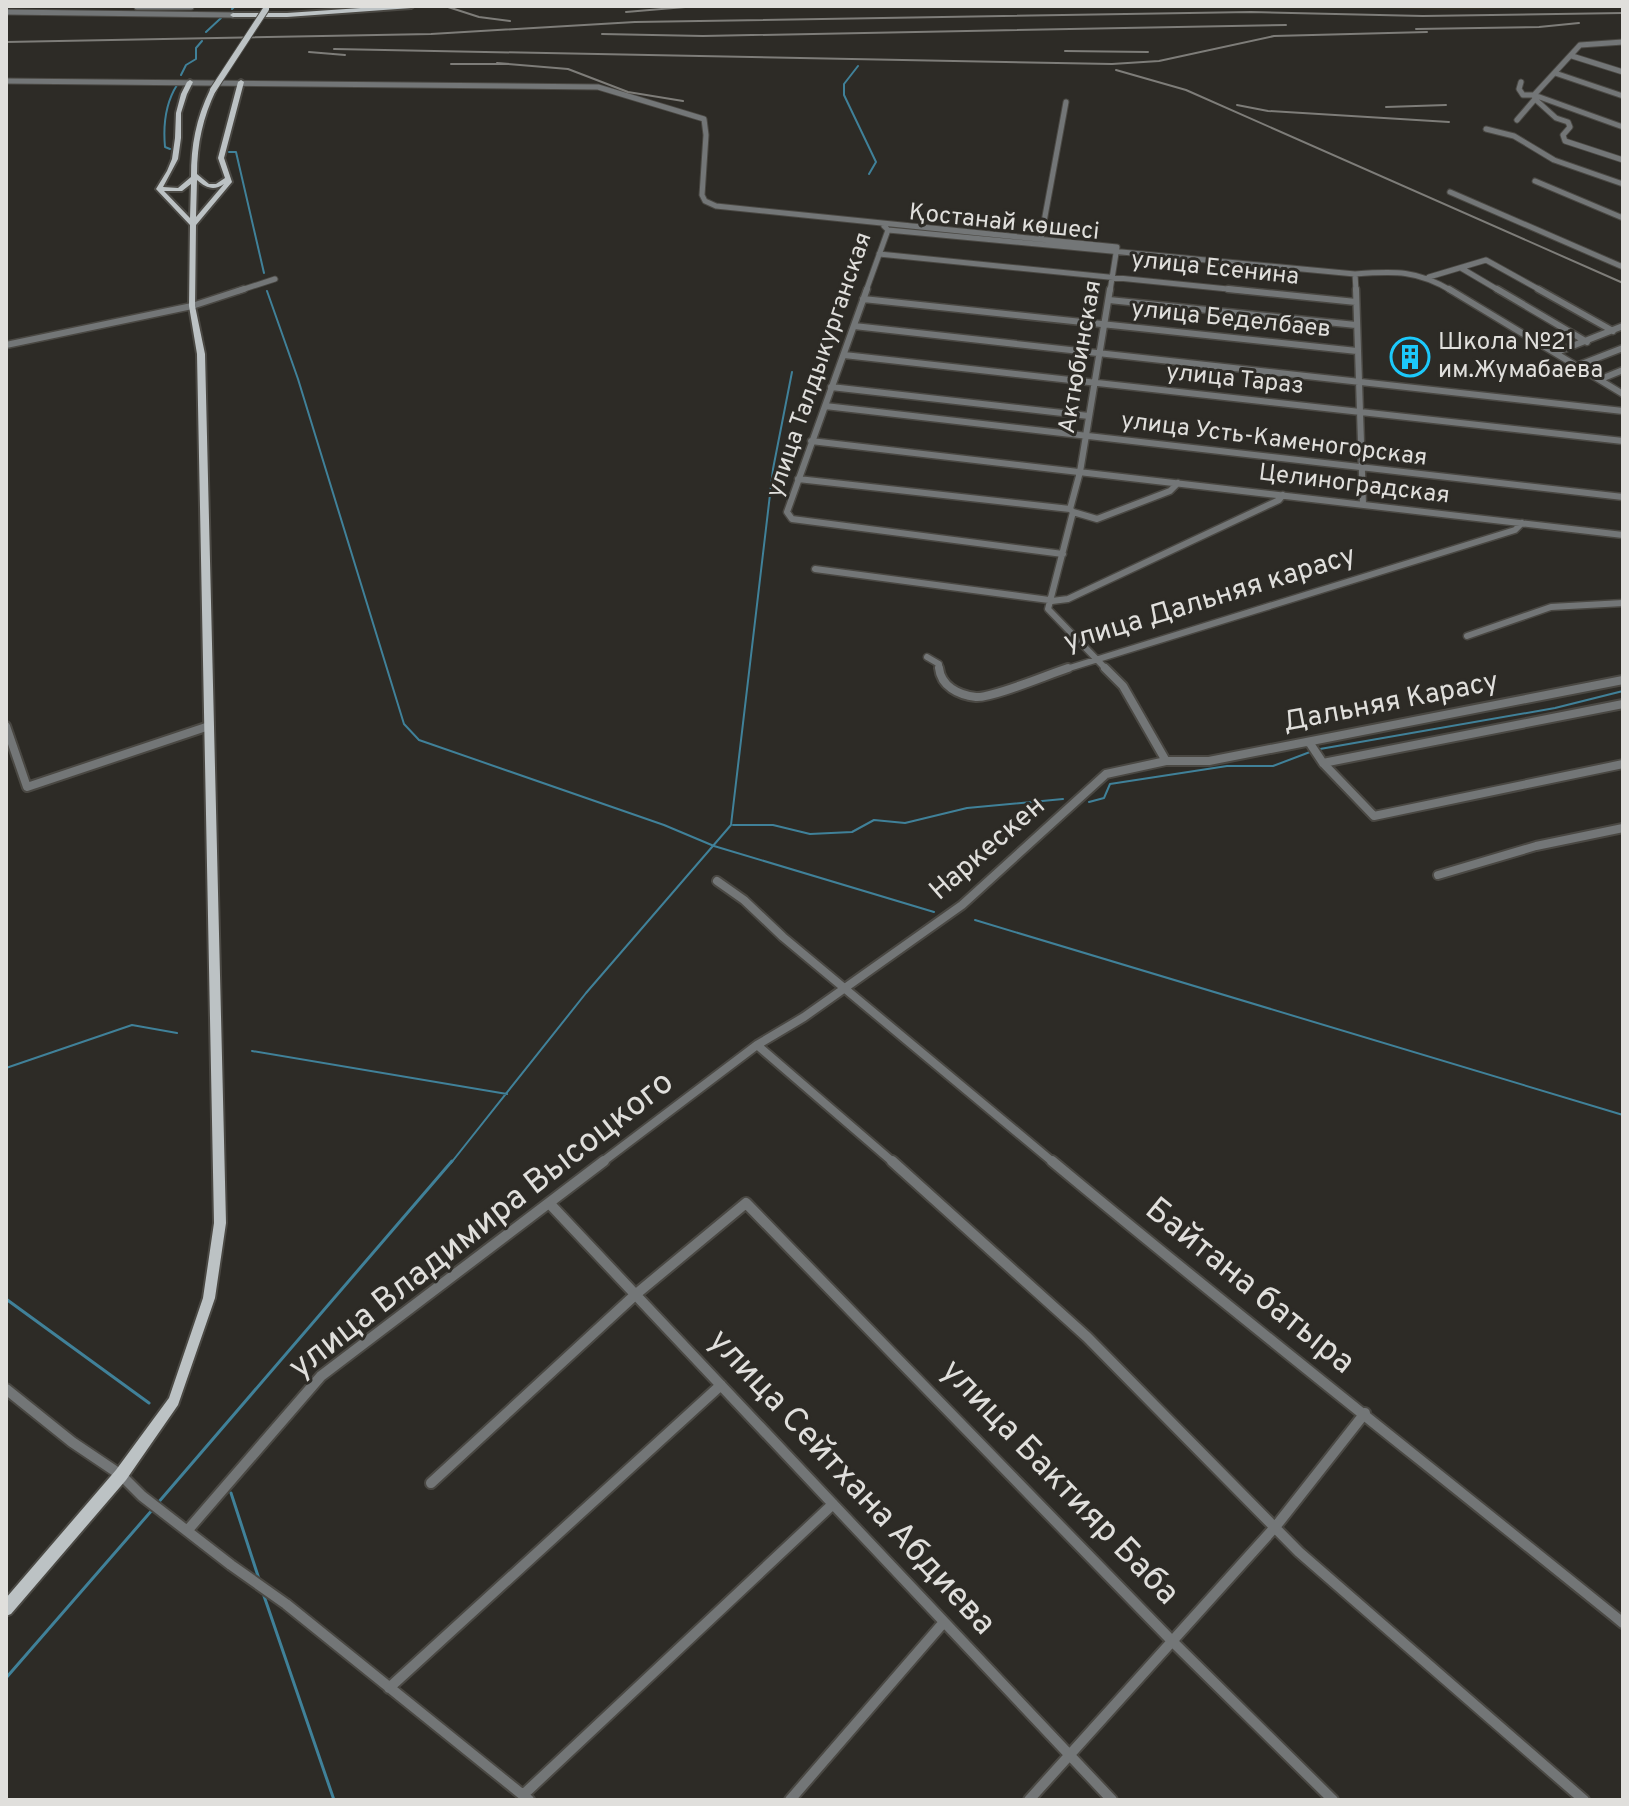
<svg xmlns="http://www.w3.org/2000/svg" width="1629" height="1806" font-family="Overpass,sans-serif">
  <style>
    .built { fill: #363126 }
    .lines { fill: none; stroke-linecap: round; stroke-linejoin: round }
    .stream-far1 { stroke: #408199; stroke-width: 2 }
    .stream { stroke: #408199; stroke-width: 3 }
    .minor-far3-casing { stroke: #4a4843; stroke-width: 7 }
    .minor-far2-casing { stroke: #4a4843; stroke-width: 9 }
    .minor-far1-casing { stroke: #4a4843; stroke-width: 12 }
    .minor-casing { stroke: #4a4843; stroke-width: 14 }
    .major-casing { stroke: #4a4843; stroke-width: 4 }
    .minor-far3 { stroke: #737677; stroke-width: 5 }
    .minor-far2 { stroke: #737677; stroke-width: 6 }
    .minor-far1 { stroke: #737677; stroke-width: 8 }
    .minor { stroke: #737677; stroke-width: 10 }
    .major { fill: #bcc2c4; fill-rule: evenodd }
    .rail { stroke: #7e7d79; stroke-width: 2 }
    .major-bridge-casing { stroke: #4a4843; stroke-width: 8; stroke-linecap: butt }
    .major-bridge { stroke: #bcc2c4; stroke-width: 6 }
    .labels { text-anchor: middle; dominant-baseline: central; stroke-width: 6; stroke-linejoin: round; paint-order: stroke }
    .far-street-label { font-size: 24px; fill: #e0dfdc; stroke: #2d2b26 }
    .far-poi-label { font-size: 24px; fill: #e0dfdc; stroke: #2d2b26; text-anchor: start }
    .street-label { font-size: 28px; fill: #e0dfdc; stroke: #2d2b26 }
    .near-street-label { font-size: 34px; fill: #e0dfdc; stroke: #2d2b26 }
  </style>
  <rect width="100%" height="100%" fill="#2d2b26"/>
  <path class="built" d="M 1330,6 L 1597,6 L 1442,10 Z"/>
  <g class="lines">
    <path class="stream-far1" d="M 232,9 L 235,6
      M 206,32 L 221,18
      M 858,66 L 844,84 L 844,95 L 876,162 L 869,174
      M 181,75 L 186,65 L 196,59 L 196,48 L 202,41
      M 170,149 L 165,147 C 163,125 165,104 177,85
      M 229,152 L 236,152 L 264,273
      M 267,291 L 298,379 L 404,724 L 419,740 L 664,825 L 714,846 L 934,912
      M 1320,749 L 1555,708 L 1623,691
      M 1089,802 L 1104,798 L 1110,784 L 1227,766 L 1273,766 L 1310,752
      M 733,825 L 773,825 L 810,834 L 852,832 L 874,820 L 905,823 L 967,808 L 1063,799
      M 975,920 L 1623,1115
      M 252,1051 L 507,1094
      M 6,1068 L 132,1025 L 177,1033
      M 451,1163 L 586,993 L 731,825 L 773,469 L 792,372"/>
    <path class="stream" d="M 6,1299 L 149,1403
      M 231,1493 L 259,1579
      M 157,1504 L 452,1161
      M 263,1593 L 334,1800
      M 6,1678 L 153,1509"/>
    <g class="minor-far3-casing">
      <path id="minor-far3" d="M 137,7 L 191,7
        M 6,12 L 233,15
        M 1572,56 L 1623,72
        M 1555,73 L 1623,96
        M 6,81 L 598,87 L 704,119 L 706,135 L 702,195 L 705,201 L 716,206 L 1117,247 L 1110,291
        M 1521,82 L 1519,89 L 1523,95 L 1534,95 L 1580,45 L 1623,42
        M 1535,99 L 1556,118 L 1568,122 L 1570,127 L 1563,135 L 1565,141 L 1623,160
        M 1517,120 L 1535,99 L 1534,95 L 1623,127
        M 1486,129 L 1514,136 L 1554,160 L 1623,184
        M 1535,181 L 1623,218
        M 1450,192 L 1623,267
        M 888,230 L 1355,274 C 1395,271 1417,270 1452,291
        M 1041,238 L 1066,102
        M 879,254 L 1248,291
        M 1461,268 L 1500,291
        M 1355,274 L 1356,291
        M 1429,277 L 1486,260 L 1542,291
        M 238,291 L 275,279
        M 866,291 L 888,230 L 884,226"/>
    </g>
    <g class="minor-far2-casing">
      <path id="minor-far2" d="M 867,289 L 787,512 L 792,519 L 1063,554
        M 1228,289 L 1356,302
        M 1356,289 L 1363,504
        M 1449,289 L 1623,394
        M 1497,289 L 1587,342
        M 1538,289 L 1613,331
        M 863,299 L 1357,351
        M 1109,300 L 1356,325
        M 854,326 L 1623,411
        M 6,345 L 192,306 L 244,289
        M 1557,352 L 1623,326
        M 844,355 L 1623,441
        M 1579,365 L 1623,348
        M 1601,379 L 1623,370
        M 831,387 L 1089,416
        M 825,406 L 1623,497
        M 811,441 L 1623,535
        M 798,479 L 1070,509
        M 1073,512 L 1097,519 L 1170,491 L 1178,483
        M 815,569 L 1049,600
        M 1052,601 L 1068,599 L 1279,500 L 1283,495
        M 1467,636 L 1551,607 L 1623,603
        M 927,657 L 939,664 L 939,670
        M 1063,670 L 1515,530 L 1522,523
        M 1107,670 L 1048,609 L 1073,512 L 1070,509 L 1080,472 L 1110,289"/>
    </g>
    <g class="minor-far1-casing">
      <path id="minor-far1" d="M 939,668 C 941,686 958,695 976,697 C 993,698 1049,674 1068,668
        M 1105,668 L 1123,686 L 1166,761
        M 6,726 L 27,787 L 209,726
        M 1309,742 L 1323,763 L 1374,816 L 1623,764
        M 1323,763 L 1623,704
        M 1438,875 L 1536,846 L 1623,828
        M 717,881 L 744,900 L 783,937 L 1054,1163
        M 757,1045 L 894,1163
        M 601,1163 L 757,1045 L 804,1017 L 962,905 L 1106,774 L 1166,761 L 1209,761 L 1623,680"/>
    </g>
    <g class="minor-casing">
      <path id="minor" d="M 892,1161 L 1087,1337 L 1299,1552 L 1584,1800
        M 1052,1161 C 1240,1318 1433,1469 1623,1623
        M 550,1204 L 1112,1800
        M 6,1389 L 72,1442 L 121,1475 L 142,1496 L 231,1565 L 286,1604 L 529,1800
        M 431,1483 L 635,1295 L 746,1203 L 1171,1640 L 1333,1800
        M 187,1531 L 321,1376 L 604,1161
        M 389,1688 L 721,1385
        M 523,1795 L 833,1504
        M 790,1800 L 944,1622
        M 1029,1800 L 1276,1526 L 1365,1413"/>
    </g>
    <g class="major-casing">
      <path id="major" d="M 390,6 L 414,6 L 411,8 L 287,17 L 233,17 L 230,15 L 233,13 L 287,13 Z
        M 190,80 L 193,82 L 187,94 L 181,113 L 181,138 L 178,159 L 163,187 L 178,188 L 191,177 C 191,145 196,119 210,90 L 213,88 L 216,90 C 203,117 197,144 197,174 L 209,184 L 216,184 L 225,178 L 218,158 L 238,82 L 241,80 L 244,82 L 224,158 L 232,182 L 196,225 L 195,306 L 205,354 L 226,1223 L 215,1298 L 178,1405 L 126,1480 L 11,1614 L 6,1616 L 6,1598 L 116,1470 L 169,1398 L 203,1298 L 214,1223 L 197,354 L 189,306 L 190,225 L 156,189 L 167,171 L 172,159 L 175,138 L 176,113 L 181,94 L 187,82 ZM 197,180 C 206,188 214,191 224,184 L 196,217 ZM 191,184 L 190,218 L 164,191 L 182,191 Z"/>
    </g>
    <use href="#minor-far3" class="minor-far3"/>
    <use href="#minor-far2" class="minor-far2"/>
    <use href="#minor-far1" class="minor-far1"/>
    <use href="#minor" class="minor"/>
    <use href="#major" class="major"/>
    <path class="rail" d="M 445,6 L 479,17 L 510,21
      M 626,12 L 697,6
      M 1416,29 L 1539,27 L 1579,23
      M 602,34 L 703,36 L 1286,25
      M 6,42 L 431,34 L 635,22 L 1251,12 L 1423,16 L 1623,13
      M 334,49 L 1112,64 L 1159,61 L 1274,36 L 1427,32
      M 1065,51 L 1148,52
      M 309,52 L 345,55
      M 497,63 L 568,69 L 628,92 L 683,101
      M 451,64 L 507,64
      M 1116,70 L 1186,90 L 1623,283
      M 1237,105 L 1268,111 L 1449,122
      M 1386,107 L 1446,105"/>
    <g class="major-bridge-casing">
      <path id="major-bridge" d="M 213,90 L 266,9"/>
    </g>
    <use href="#major-bridge" class="major-bridge"/>
  </g>
  <defs>
    <g id="building-ring" transform="scale(2)"><circle r="9.5" fill="#2d2b26" stroke="#1cc9fc" stroke-width="1.5"/><path d="M-4-6H4V6H1V3H-1V6H-4ZM-2.5-4.3h1.7v1.8h-1.7ZM.8-4.3h1.7v1.8H.8ZM-2.5-1h1.7V.8h-1.7ZM.8-1h1.7V.8H.8Z" fill="#1cc9fc"/></g>
  </defs>
  <g fill-rule="evenodd">
    <use href="#building-ring" x="1410" y="357"/>
  </g>
  <g class="labels">
    <g class="far-street-label">
      <text transform="translate(1004 223) rotate(6)">Қостанай көшесі</text>
      <text transform="translate(1215 269) rotate(6)">улица Есенина</text>
      <text transform="translate(1231 320) rotate(6)">улица Беделбаев</text>
      <text transform="translate(1081 357) rotate(-80)">Актюбинская</text>
      <text transform="translate(820 365) rotate(-71)">улица Талдыкурганская</text>
      <text transform="translate(1235 380) rotate(6)">улица Тараз</text>
      <text transform="translate(1274 440) rotate(7)">улица Усть-Каменогорская</text>
      <text transform="translate(1354 485) rotate(7)">Целиноградская</text>
    </g>
    <g class="far-poi-label">
      <text x="1438" y="343">Школа №21<tspan x="1438" dy="28">им.Жумабаева</tspan></text>
    </g>
    <g class="street-label">
      <text transform="translate(1210 600) rotate(-17)">улица Дальняя карасу</text>
      <text transform="translate(1391 703) rotate(-11)">Дальняя Карасу</text>
      <text transform="translate(988 849) rotate(-41)">Наркескен</text>
    </g>
    <g class="near-street-label">
      <text transform="translate(482 1226) rotate(-38)">улица Владимира Высоцкого</text>
      <text transform="translate(1249 1287) rotate(39)">Байтана батыра</text>
      <text transform="translate(851 1483) rotate(47)">улица Сейтхана Абдиева</text>
      <text transform="translate(1059 1483) rotate(46)">улица Бактияр Баба</text>
    </g>
  </g>
  <rect width="1629" height="1806" fill="none" stroke="#e0dfdc" stroke-width="16"/>
</svg>
